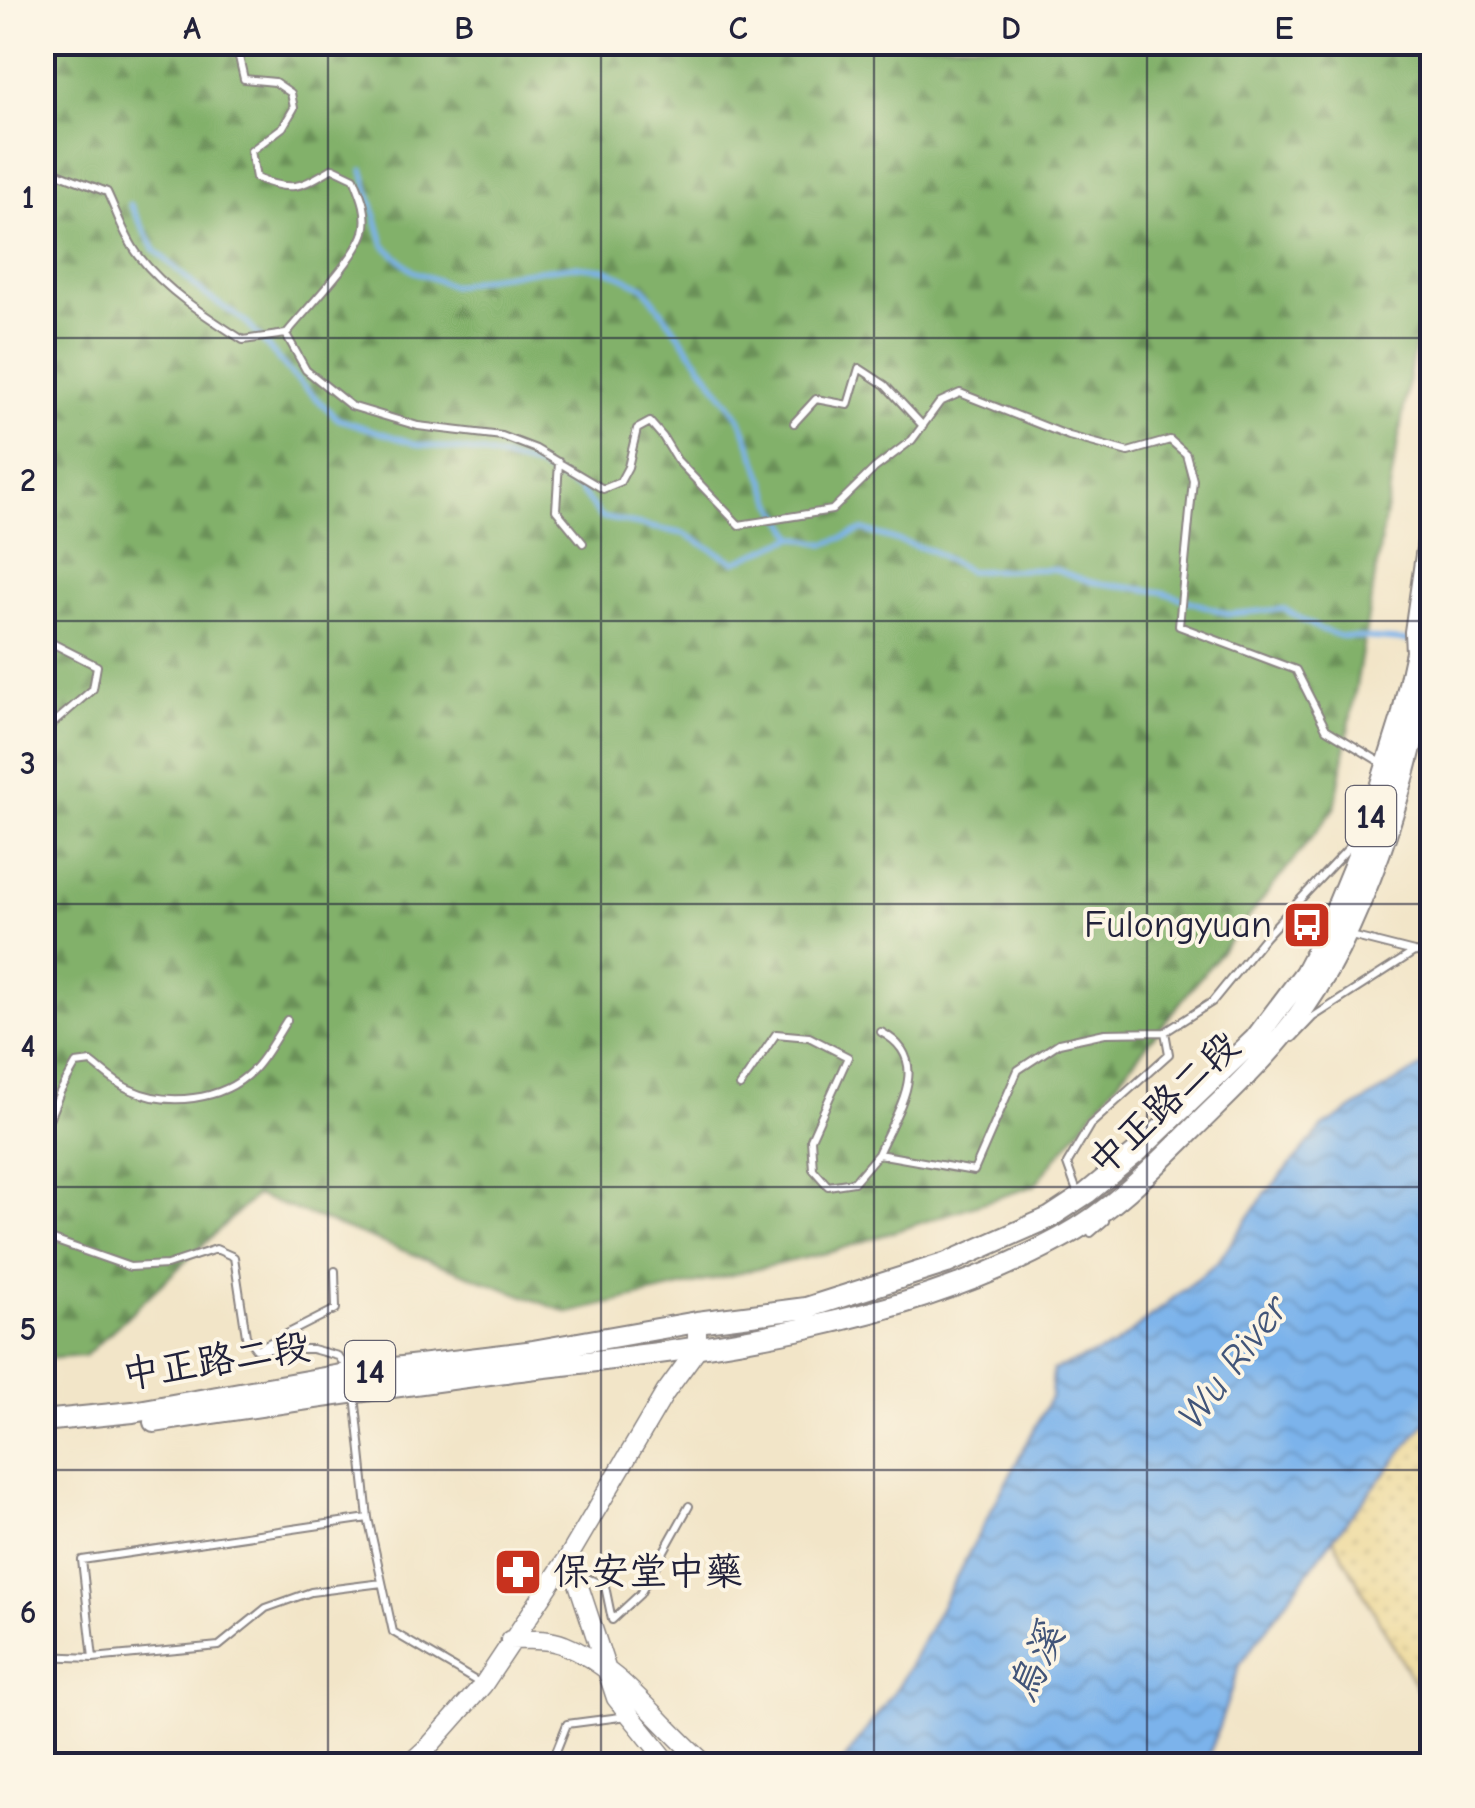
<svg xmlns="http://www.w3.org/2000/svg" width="1475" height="1808" font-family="'Comic Neue','LXGW WenKai TC',sans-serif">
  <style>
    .forest { fill: url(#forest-firs); stroke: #526a53; stroke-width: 2.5 }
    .sand { fill: url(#sand-dots); stroke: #887e6c; stroke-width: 2.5 }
    .water { fill: url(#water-waves); stroke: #4f6a93; stroke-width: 2.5 }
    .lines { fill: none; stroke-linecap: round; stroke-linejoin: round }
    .stream { stroke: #7cb3eb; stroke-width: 5 }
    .lane-casing { stroke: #8a8482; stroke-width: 10 }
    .secondary-casing { stroke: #8a8482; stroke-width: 21 }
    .primary-casing { stroke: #8a8482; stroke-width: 24 }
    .lane { stroke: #fff; stroke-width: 6 }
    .secondary { stroke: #fff; stroke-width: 18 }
    .primary { stroke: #fff; stroke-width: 20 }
    .grid { fill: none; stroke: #22223b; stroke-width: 2.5; stroke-opacity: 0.55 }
    .labels { text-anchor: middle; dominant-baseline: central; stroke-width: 8; stroke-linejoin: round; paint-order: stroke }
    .shield { fill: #fcf5e5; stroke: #63616e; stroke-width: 2.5 }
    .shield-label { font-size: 35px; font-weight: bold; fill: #22223b }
    .poi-label { font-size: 38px; fill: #22223b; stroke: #fcf5e5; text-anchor: end }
    .street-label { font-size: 38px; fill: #22223b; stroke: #fcf5e5 }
    .water-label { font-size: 40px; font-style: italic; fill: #425579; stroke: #fcf5e5 }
    .neatline { fill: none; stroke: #22223b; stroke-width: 4 }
    .grid-label { font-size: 32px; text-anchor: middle; font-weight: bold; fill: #22223b }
  </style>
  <defs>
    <pattern id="forest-firs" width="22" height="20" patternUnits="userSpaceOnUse" patternTransform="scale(2.5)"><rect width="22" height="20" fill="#82b16b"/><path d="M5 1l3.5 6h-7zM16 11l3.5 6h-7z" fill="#6a9059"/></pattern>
    <pattern id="sand-dots" width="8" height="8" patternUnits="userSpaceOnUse" patternTransform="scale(2.5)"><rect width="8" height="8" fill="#eeda9e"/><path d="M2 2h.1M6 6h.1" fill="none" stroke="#ccbb89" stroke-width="1.8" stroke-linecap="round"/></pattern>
    <pattern id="water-waves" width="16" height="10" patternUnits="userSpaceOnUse" patternTransform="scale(2.5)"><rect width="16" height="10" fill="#7cb3eb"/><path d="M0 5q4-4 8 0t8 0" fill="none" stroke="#6591c0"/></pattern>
  </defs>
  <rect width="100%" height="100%" fill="#fcf5e5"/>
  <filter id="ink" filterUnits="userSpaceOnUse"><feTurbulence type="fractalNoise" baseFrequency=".01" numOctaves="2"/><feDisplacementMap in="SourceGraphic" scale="20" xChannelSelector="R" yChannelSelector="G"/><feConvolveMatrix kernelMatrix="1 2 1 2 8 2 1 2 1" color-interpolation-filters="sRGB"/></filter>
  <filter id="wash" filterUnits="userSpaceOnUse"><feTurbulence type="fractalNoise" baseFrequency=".0048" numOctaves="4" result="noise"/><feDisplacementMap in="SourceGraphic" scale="40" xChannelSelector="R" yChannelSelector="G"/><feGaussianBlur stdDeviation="2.25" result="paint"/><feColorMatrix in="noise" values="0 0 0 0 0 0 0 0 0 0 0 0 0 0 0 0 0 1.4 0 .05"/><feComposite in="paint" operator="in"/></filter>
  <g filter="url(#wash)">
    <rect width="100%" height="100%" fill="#f2e5c8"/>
    <path class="forest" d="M 43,43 L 1432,43 L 1432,213 L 1418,326 L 1335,808 L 1034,1186 L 834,1251 L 569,1313 L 256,1195 L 85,1356 L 43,1359 Z"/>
    <path class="sand" d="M 1432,1414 L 1432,1715 L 1333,1538 Z"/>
    <path class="water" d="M 1432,1060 L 1432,1414 L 1333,1538 L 1240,1664 L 1206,1765 L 841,1765 L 901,1682 L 1051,1397 L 1053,1370 L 1113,1347 L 1217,1263 L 1263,1197 L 1323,1127 Z"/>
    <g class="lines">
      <path class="stream" d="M 363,170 L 384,245 L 413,271 L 452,286 L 493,276 L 573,266 L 605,269 L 644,287 L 740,418 L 773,502 L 795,537
        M 130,204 L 155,250 L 204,294 L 246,322 L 292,375 L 338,419 L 416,444 L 482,453 L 537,467 L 580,490 L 600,517 L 685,534 L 735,562 L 795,537 L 826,544 L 863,530 L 932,551 L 969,571 L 1054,569 L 1091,582 L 1162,592 L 1229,614 L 1284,609 L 1319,629 L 1340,636 L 1412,641"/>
    </g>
  </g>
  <g filter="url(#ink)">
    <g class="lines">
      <g class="lane-casing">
        <path id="lane" d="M 223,42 L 239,57 L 244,79 L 275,82 L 291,93 L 294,108 L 283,127 L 251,151 L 256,178 C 292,193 301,187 333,168 L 354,178 C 361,195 369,213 364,232 C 356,259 305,310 286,334
          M 42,167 L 107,192 C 117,213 125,238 139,256 C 165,290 207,317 243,340 L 286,334 L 306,370 L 351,406 L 418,426 L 502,436 L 536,449 L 603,489 L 620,482 L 628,467 L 637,429 L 650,422 L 663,437 L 677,460 L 739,525 L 832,510 L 875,468 L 912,440 L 940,402 L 960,393 L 1069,436 L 1128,452 L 1170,440 L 1186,454 L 1193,480 L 1179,626 L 1296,670 L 1326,729 L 1385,765
          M 794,423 L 816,399 L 848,405 L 859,368 L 885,385 L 923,426
          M 559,462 L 556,510 L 583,543
          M 42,638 L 97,666 L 93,689 L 42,733
          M 1351,936 L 1414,952 L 1432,953
          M 1293,1038 L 1313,1017 L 1414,952
          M 740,1086 L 776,1034 L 809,1037 L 848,1057 L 811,1139 L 813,1169 L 828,1186 L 854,1182 L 878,1154 L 974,1171 L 1018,1070 L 1059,1043 L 1105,1033 L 1165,1032 L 1212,1002 L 1265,937 L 1356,840
          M 43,1134 L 60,1092 L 76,1064 L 91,1062 C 103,1071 115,1083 129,1089 C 167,1107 222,1101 252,1071 C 266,1057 276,1037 287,1020
          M 878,1154 C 896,1112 935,1060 881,1032
          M 42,1168 L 43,1135
          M 1079,1197 L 1067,1164 L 1090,1125 L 1169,1054 L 1165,1032
          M 1089,1225 L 1091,1233 L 1105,1221
          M 42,1236 L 130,1267 L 167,1265 L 216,1249 L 234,1257 L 246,1336 L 256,1349 L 312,1349 L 338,1356 L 348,1369
          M 257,1349 L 336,1309 L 335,1271
          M 355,1395 L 368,1518 L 393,1632 L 481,1684
          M 580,1575 L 605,1586 L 612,1620 L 640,1594 L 689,1506
          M 42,1656 L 93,1658 L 82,1560 L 368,1518
          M 93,1658 L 219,1646 L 266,1608 L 311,1592 L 382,1583
          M 544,1766 L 553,1759 L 567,1724 L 628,1716"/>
      </g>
      <g class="secondary-casing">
        <path id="secondary" d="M 569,1556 L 616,1698 L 671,1766
          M 510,1640 C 528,1640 547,1638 564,1645 C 621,1667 662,1728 708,1766
          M 407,1766 L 430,1745 L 483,1685 L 569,1556 L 665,1393 L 697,1349 L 697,1322"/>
      </g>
      <g class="primary-casing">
        <path id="primary" d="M 42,1421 L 133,1412 L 352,1373 L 527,1352 L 697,1322 L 806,1308 L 947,1263 L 1049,1218 L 1087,1193 L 1137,1152 L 1255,1039 L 1305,973 L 1327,931 L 1360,851 L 1402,717 L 1416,652 L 1415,632 L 1432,513
          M 154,1422 C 271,1404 388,1387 505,1372 C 693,1349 892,1331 1061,1238 C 1117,1208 1164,1157 1209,1113 C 1265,1059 1303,1020 1339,949 C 1383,859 1413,757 1429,659 C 1432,645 1430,631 1432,617"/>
      </g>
      <use href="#lane" class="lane"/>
      <use href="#secondary" class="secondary"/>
      <use href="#primary" class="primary"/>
    </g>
  </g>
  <path class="grid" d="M 328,42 L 328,1766M 601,42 L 601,1766M 874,42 L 874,1766M 1147,42 L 1147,1766M 42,338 L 1432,338M 42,621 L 1432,621M 42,904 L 1432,904M 42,1187 L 1432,1187M 42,1470 L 1432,1470"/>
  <defs>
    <g id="bus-square" transform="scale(2.5)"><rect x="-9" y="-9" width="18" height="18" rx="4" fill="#c8321e" stroke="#fcf5e5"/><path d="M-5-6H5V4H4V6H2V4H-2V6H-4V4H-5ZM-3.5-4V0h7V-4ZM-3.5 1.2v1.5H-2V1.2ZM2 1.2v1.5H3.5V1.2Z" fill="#fff"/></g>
    <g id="pharmacy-square" transform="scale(2.5)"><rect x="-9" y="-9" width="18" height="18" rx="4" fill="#c8321e" stroke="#fcf5e5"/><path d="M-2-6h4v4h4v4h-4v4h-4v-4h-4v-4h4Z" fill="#fff"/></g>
  </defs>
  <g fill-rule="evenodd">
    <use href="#bus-square" x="1307" y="925"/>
    <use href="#pharmacy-square" x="518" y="1572"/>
  </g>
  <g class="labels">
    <g class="shield">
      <rect x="1346" y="786" width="50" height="60" rx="8"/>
      <rect x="345" y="1341" width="50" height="60" rx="8"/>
    </g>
    <g class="shield-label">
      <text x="1371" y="816">14</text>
      <text x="370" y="1371">14</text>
    </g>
    <g class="poi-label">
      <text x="1272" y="925">Fulongyuan</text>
      <text x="553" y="1572" text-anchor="start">保安堂中藥</text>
    </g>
    <g class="street-label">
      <text transform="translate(1164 1104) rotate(-43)">中正路二段</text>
      <text transform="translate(216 1361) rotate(-9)">中正路二段</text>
    </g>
    <g class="water-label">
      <text transform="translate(1233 1362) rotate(-53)">Wu River</text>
      <text transform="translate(1036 1663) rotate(-65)">烏溪</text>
    </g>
  </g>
  <rect width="1475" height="1808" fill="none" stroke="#fcf5e5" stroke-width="110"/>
  <rect x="55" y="55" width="1365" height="1698" class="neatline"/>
  <g class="grid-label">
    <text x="192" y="39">A</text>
    <text x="464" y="39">B</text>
    <text x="738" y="39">C</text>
    <text x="1011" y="39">D</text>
    <text x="1284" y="39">E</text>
    <text x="28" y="208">1</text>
    <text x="28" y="491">2</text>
    <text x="28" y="774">3</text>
    <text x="28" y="1057">4</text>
    <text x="28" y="1340">5</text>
    <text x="28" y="1623">6</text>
  </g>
</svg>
